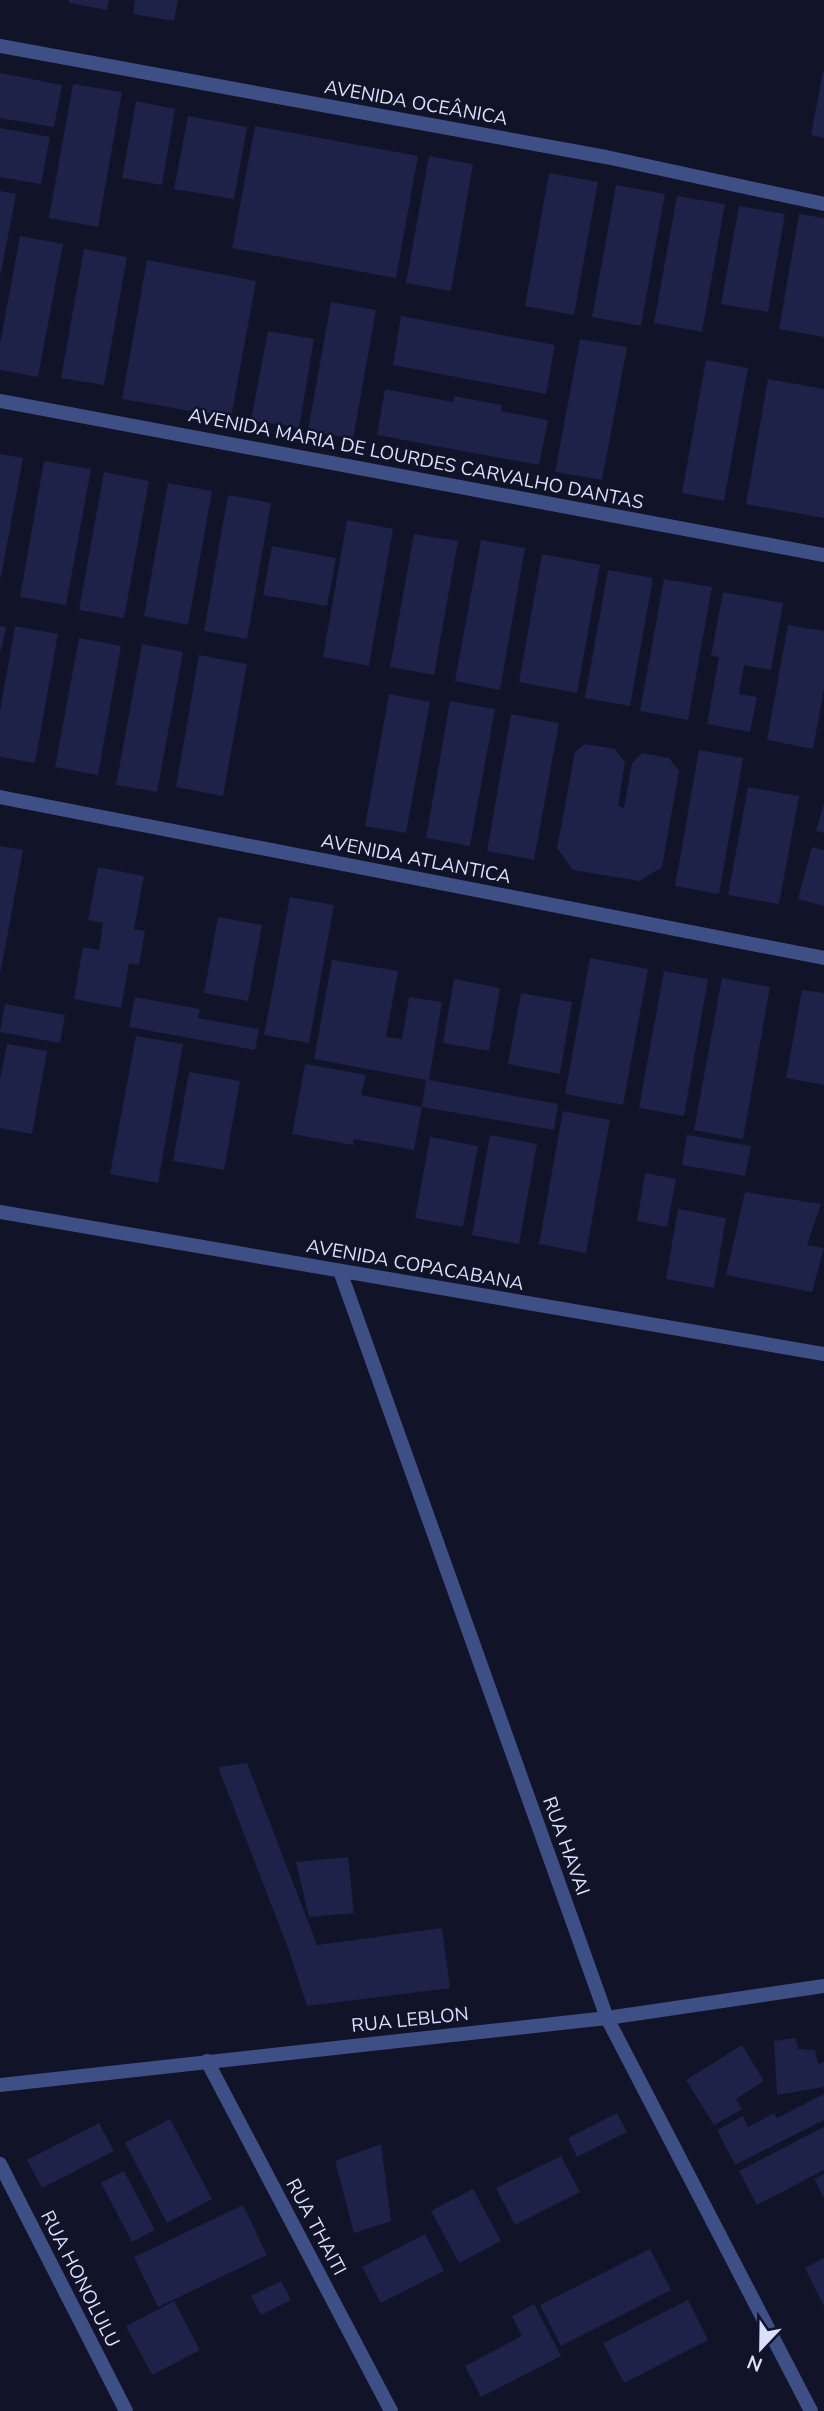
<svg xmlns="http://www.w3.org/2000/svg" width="824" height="2411" font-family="'Nunito Sans',sans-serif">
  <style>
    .building { fill: #1e2148 }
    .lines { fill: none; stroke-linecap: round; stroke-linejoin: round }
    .minor { stroke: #3e4f85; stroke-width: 14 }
    .tertiary { stroke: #3e4f85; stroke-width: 14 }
    .labels { text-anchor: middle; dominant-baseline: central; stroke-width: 5; stroke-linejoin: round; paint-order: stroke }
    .street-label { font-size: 19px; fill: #dadffe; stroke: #111328 }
  </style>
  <rect width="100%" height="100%" fill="#111328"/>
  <path class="building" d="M 69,0 L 109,0 L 107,10 L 69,3 Z
    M 135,0 L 178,0 L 174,21 L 133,14 Z
    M 823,72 L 824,72 L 824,138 L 811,135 Z
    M 0,73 L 62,85 L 54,127 L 0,118 Z
    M 73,84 L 122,92 L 98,227 L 49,218 Z
    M 136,101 L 175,109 L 162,185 L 122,178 Z
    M 188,116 L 247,127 L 234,199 L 174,189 Z
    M 255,126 L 418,156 L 396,278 L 232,248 Z
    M 0,128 L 50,137 L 41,184 L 0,177 Z
    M 429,156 L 473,164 L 451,291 L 406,283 Z
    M 549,173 L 598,182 L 574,315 L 525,306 Z
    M 616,185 L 665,194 L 641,326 L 592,317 Z
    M 0,191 L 16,194 L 1,273 L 0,273 Z
    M 677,196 L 725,204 L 702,332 L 654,323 Z
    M 739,206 L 785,214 L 768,312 L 721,304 Z
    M 799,214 L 824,218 L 824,337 L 779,329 Z
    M 20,236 L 63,244 L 38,377 L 0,370 L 0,344 Z
    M 84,249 L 127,257 L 104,385 L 61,378 Z
    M 147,260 L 256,281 L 231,418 L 122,399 Z
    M 331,302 L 376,310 L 353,439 L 308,430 Z
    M 401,316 L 555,345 L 546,394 L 393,365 Z
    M 268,331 L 314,339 L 299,428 L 251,420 Z
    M 580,339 L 627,347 L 602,480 L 555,472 Z
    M 706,360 L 748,368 L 724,501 L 682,493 Z
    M 768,379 L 824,389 L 824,518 L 746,504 Z
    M 385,389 L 453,402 L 454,396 L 502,405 L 501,411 L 548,420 L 539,465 L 377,435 Z
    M 0,454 L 23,458 L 1,577 L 0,577 Z
    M 44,461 L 91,469 L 66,605 L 20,597 Z
    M 104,472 L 149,481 L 124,618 L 79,610 Z
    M 168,483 L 212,491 L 188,625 L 144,616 Z
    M 228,495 L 271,503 L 247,639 L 204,631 Z
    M 347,520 L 393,529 L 369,666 L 323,657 Z
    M 414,534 L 458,541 L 434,675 L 390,667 Z
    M 481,540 L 525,548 L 500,690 L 455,681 Z
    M 272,546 L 336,558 L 327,606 L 263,595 Z
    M 542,554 L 600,565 L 577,693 L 519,682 Z
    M 608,570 L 653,578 L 630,706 L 585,698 Z
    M 664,579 L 712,587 L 688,720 L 640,711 Z
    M 723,592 L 783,603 L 771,670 L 744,665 L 739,694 L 757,697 L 750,732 L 707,724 L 719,657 L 711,656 Z
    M 788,625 L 824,631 L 824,689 L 813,749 L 767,740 Z
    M 0,626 L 6,627 L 1,650 L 0,650 Z
    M 15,626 L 58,634 L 35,763 L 0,757 L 0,711 Z
    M 79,638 L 121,646 L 98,775 L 55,767 Z
    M 142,644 L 183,652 L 157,792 L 116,785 Z
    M 199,655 L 247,664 L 223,796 L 176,787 Z
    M 389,694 L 430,702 L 406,833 L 365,826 Z
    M 450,701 L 495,709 L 470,846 L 426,838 Z
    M 511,714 L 559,723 L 534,860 L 487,851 Z
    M 585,744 L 615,749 L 625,762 L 618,806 L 624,808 L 632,763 L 642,753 L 669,758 L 679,771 L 662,867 L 640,881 L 573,870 L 557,848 L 575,752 Z
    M 699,750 L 743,758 L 719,894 L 675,886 Z
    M 748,787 L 799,796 L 779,904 L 728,895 Z
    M 824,803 L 824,833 L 816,831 Z
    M 0,846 L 23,850 L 1,970 L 0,970 Z
    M 812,847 L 824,850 L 824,906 L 798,899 Z
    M 98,867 L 144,876 L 134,929 L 145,931 L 139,965 L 129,963 L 121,1008 L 74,999 L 83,947 L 99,950 L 103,923 L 88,920 Z
    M 290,897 L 334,905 L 309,1043 L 264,1035 Z
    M 218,917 L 262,925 L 248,1001 L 204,993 Z
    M 590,958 L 648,969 L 623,1105 L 565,1094 Z
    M 332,960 L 398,971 L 386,1037 L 402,1039 L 409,997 L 442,1002 L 429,1080 L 558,1104 L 554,1130 L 422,1107 L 426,1080 L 314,1059 Z
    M 664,971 L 708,979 L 684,1116 L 639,1108 Z
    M 722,978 L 770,987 L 743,1139 L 694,1130 Z
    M 454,979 L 500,988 L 489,1051 L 443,1043 Z
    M 802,990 L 824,993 L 824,1085 L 786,1078 Z
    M 521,993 L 572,1002 L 560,1074 L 508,1064 Z
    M 135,997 L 200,1009 L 198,1018 L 259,1029 L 255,1050 L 129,1027 Z
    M 5,1004 L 65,1015 L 60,1043 L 0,1032 Z
    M 136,1036 L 183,1044 L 158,1183 L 110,1174 Z
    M 7,1044 L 47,1051 L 32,1134 L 0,1128 L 0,1079 Z
    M 305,1064 L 366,1075 L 361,1095 L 422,1107 L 414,1150 L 354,1139 L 353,1145 L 292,1134 Z
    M 189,1072 L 240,1081 L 224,1170 L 173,1161 Z
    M 563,1111 L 610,1120 L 586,1253 L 539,1244 Z
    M 490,1135 L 537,1144 L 519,1244 L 472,1235 Z
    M 687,1135 L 751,1146 L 745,1176 L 682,1165 Z
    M 430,1137 L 478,1146 L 463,1227 L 415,1218 Z
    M 645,1173 L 676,1179 L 667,1227 L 637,1221 Z
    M 745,1192 L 821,1204 L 807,1245 L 824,1248 L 812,1292 L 726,1275 Z
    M 678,1209 L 726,1218 L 714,1288 L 666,1279 Z
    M 247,1763 L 317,1945 L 442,1928 L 450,1988 L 307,2006 L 288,1948 L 218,1767 Z
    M 348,1857 L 354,1913 L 309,1917 L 296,1862 Z
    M 796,2038 L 798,2049 L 815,2050 L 818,2064 L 824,2062 L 824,2087 L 777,2095 L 774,2041 Z
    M 742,2045 L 764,2081 L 736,2099 L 742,2109 L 714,2125 L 686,2080 Z
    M 824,2094 L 824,2120 L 735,2165 L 717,2130 L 743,2116 L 748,2127 L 774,2113 L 777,2118 Z
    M 617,2113 L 627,2132 L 577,2157 L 568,2138 Z
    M 170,2119 L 212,2199 L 167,2223 L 125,2143 Z
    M 99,2123 L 114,2151 L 42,2188 L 27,2160 Z
    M 824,2127 L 824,2170 L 757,2205 L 739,2171 Z
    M 381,2144 L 391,2221 L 354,2233 L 335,2161 Z
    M 561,2156 L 580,2192 L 515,2225 L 496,2188 Z
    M 124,2171 L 155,2230 L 132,2242 L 101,2183 Z
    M 824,2174 L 824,2198 L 814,2179 Z
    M 473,2189 L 501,2241 L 459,2263 L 431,2211 Z
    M 243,2205 L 267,2255 L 158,2307 L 134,2257 Z
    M 425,2234 L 444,2271 L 381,2303 L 362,2267 Z
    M 650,2249 L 671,2290 L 561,2346 L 540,2305 Z
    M 824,2258 L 824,2306 L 805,2268 Z
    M 281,2281 L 291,2300 L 261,2315 L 251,2296 Z
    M 688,2300 L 708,2340 L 624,2383 L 603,2343 Z
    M 174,2301 L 200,2350 L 152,2375 L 126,2326 Z
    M 534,2304 L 561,2356 L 481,2397 L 465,2366 L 522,2336 L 512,2316 Z"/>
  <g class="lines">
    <path class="minor" d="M 0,797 L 824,958
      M 0,1212 L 824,1354
      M 340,1271 L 607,2018 L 811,2411
      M 207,2061 L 391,2411
      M 0,2085 L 607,2018 L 824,1986
      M 0,2164 L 126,2411"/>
    <path class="tertiary" d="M 0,46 L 606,157 L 824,204
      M 0,401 L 824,555"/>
  </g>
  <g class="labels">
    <g class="street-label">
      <text transform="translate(416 103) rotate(10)">AVENIDA OCEÂNICA</text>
      <text transform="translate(416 459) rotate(11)">AVENIDA MARIA DE LOURDES CARVALHO DANTAS</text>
      <text transform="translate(416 859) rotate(11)">AVENIDA ATLANTICA</text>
      <text transform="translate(415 1265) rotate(10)">AVENIDA COPACABANA</text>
      <text transform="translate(566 1846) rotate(70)">RUA HAVAI</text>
      <text transform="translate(410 2020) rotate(-6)">RUA LEBLON</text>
      <text transform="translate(316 2227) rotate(62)">RUA THAITI</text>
      <text transform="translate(80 2279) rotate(63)">RUA HONOLULU</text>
    </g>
  </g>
  <g transform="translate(761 2348) rotate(202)" stroke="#111328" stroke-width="5" paint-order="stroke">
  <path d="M0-5L12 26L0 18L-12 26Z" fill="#dadffe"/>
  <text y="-10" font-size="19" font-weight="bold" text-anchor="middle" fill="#dadffe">N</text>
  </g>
</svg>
